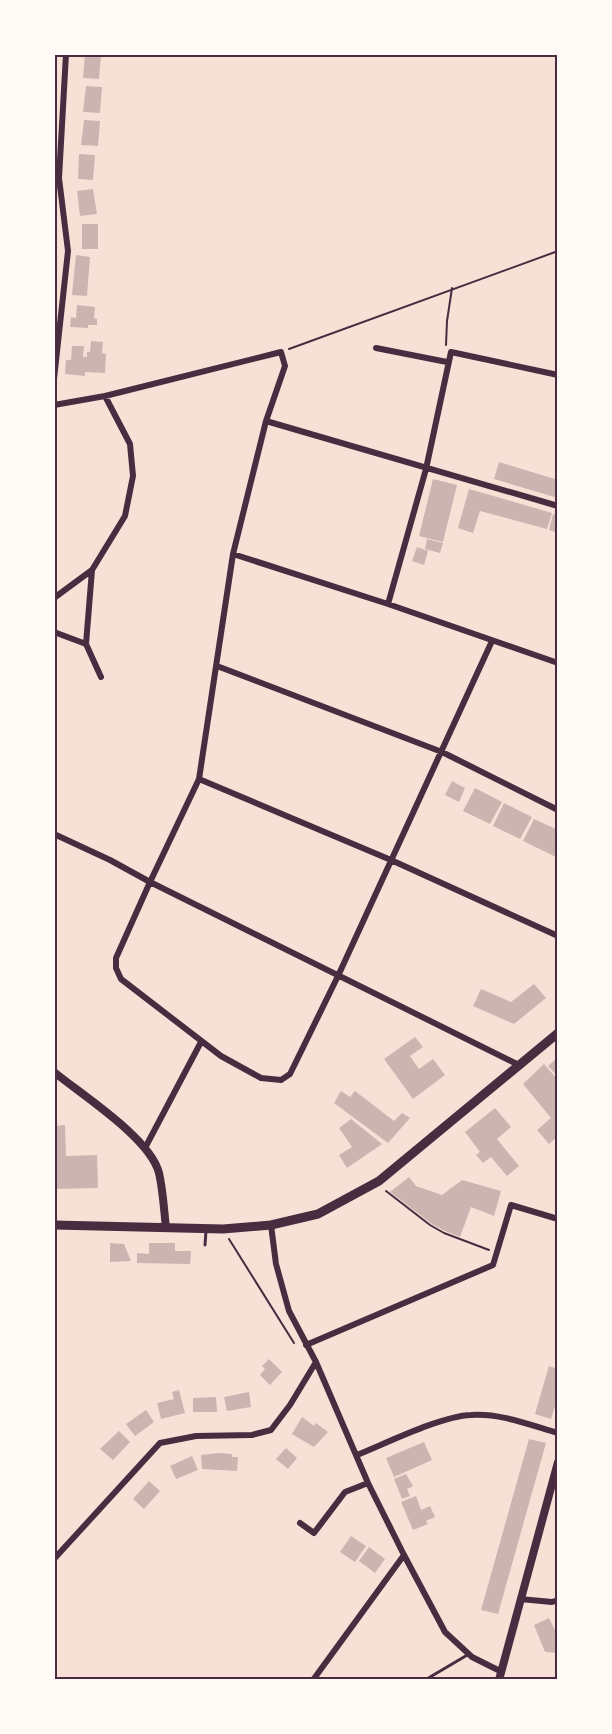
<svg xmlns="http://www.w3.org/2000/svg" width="612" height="1734" font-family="'Noto Sans',sans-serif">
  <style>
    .building { fill: #ccb4b1 }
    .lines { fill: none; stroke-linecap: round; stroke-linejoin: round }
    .path { stroke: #4a2c40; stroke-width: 2 }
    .service { stroke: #4a2c40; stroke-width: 3 }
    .minor { stroke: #4a2c40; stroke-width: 6 }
    .tertiary { stroke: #4a2c40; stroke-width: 8 }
    .secondary { stroke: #4a2c40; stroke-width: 9 }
    .neatline { fill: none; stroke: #4a2c40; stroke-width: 2 }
  </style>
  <rect width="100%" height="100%" fill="#f7e1d7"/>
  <path class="building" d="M 85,54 L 101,54 L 99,79 L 83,78 Z
    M 86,86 L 102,87 L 100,113 L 83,112 Z
    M 84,120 L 100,121 L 98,146 L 81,145 Z
    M 79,154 L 95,155 L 93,180 L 78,179 Z
    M 93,189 L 97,214 L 80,216 L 77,191 Z
    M 82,224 L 98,224 L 98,249 L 82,249 Z
    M 76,255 L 90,257 L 87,296 L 72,295 Z
    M 77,305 L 95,307 L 94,318 L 97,319 L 97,325 L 88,325 L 88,328 L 70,327 L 71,317 L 76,318 Z
    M 91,341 L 103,342 L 102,353 L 106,354 L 105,373 L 85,372 L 85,376 L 65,374 L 66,360 L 71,360 L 72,346 L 84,346 L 83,357 L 87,357 L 87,352 L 90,352 Z
    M 499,462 L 558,480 L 558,498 L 494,479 Z
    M 433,479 L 457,485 L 443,542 L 419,536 Z
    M 469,489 L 552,513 L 547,529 L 480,511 L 473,533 L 458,528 Z
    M 553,514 L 558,515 L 558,533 L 549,530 Z
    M 427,539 L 443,543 L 440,553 L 425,549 Z
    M 417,547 L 428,551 L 424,565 L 412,561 Z
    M 452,781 L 465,788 L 459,802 L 445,795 Z
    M 475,788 L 502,802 L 490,824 L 463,811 Z
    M 504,803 L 532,817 L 520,839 L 493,826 Z
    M 534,819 L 558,830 L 558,858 L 523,841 Z
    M 534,984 L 546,998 L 514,1024 L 473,1006 L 481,989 L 511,1002 Z
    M 415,1037 L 423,1047 L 410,1056 L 419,1069 L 433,1059 L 445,1075 L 413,1099 L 384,1059 Z
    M 558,1057 L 558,1077 L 548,1066 Z
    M 544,1064 L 558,1080 L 558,1136 L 549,1144 L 537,1130 L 551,1118 L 523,1084 Z
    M 341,1091 L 350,1097 L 355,1091 L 394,1121 L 402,1113 L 410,1118 L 388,1143 L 334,1103 Z
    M 495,1108 L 511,1127 L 497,1139 L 519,1166 L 507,1176 L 491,1157 L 483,1163 L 476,1155 L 480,1152 L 465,1132 Z
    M 351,1119 L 382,1144 L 347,1168 L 339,1155 L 352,1147 L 339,1128 Z
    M 65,1125 L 66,1156 L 97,1155 L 98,1188 L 54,1189 L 54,1126 Z
    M 409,1177 L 416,1186 L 442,1195 L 462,1180 L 501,1191 L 494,1216 L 471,1207 L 460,1237 L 445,1231 L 432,1224 L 390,1192 Z
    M 110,1243 L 124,1244 L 131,1261 L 110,1262 Z
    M 149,1243 L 175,1243 L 175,1251 L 191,1251 L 190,1264 L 137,1263 L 137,1253 L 149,1254 Z
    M 269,1359 L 282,1372 L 270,1385 L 260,1375 L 265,1369 L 262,1366 Z
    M 549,1366 L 558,1369 L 558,1396 L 551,1419 L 535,1414 Z
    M 179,1390 L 185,1413 L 161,1419 L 157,1403 L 174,1399 L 172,1392 Z
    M 249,1392 L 251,1407 L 227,1411 L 224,1397 Z
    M 216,1397 L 217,1412 L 193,1412 L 193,1398 Z
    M 146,1410 L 154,1422 L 135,1436 L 126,1424 Z
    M 302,1417 L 314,1426 L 316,1423 L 328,1432 L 314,1447 L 292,1434 Z
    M 119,1431 L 130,1442 L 113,1460 L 100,1449 Z
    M 529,1439 L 546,1443 L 498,1614 L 481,1610 Z
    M 424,1442 L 432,1460 L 394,1477 L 386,1458 Z
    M 286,1448 L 297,1458 L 288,1469 L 276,1459 Z
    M 218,1453 L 232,1454 L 232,1457 L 238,1457 L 237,1471 L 202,1469 L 201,1455 Z
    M 192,1456 L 198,1470 L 176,1479 L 170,1466 Z
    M 406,1474 L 413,1486 L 407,1489 L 410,1496 L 402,1499 L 394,1479 Z
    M 149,1481 L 160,1491 L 144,1509 L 133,1499 Z
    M 416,1496 L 421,1510 L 430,1506 L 435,1517 L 426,1521 L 428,1524 L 413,1530 L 401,1502 Z
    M 351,1536 L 366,1546 L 355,1562 L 340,1552 Z
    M 369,1547 L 385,1559 L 375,1573 L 359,1561 Z
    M 549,1618 L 558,1636 L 558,1653 L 545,1652 L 534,1625 Z"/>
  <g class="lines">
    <path class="path" d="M 446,345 L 447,321 L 452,288
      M 289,349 L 558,251
      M 386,1191 L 430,1225 L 444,1233 L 489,1250
      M 229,1239 L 294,1343"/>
    <path class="service" d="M 205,1245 L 206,1231
      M 425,1680 L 469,1654"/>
    <path class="minor" d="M 376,348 L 447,362
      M 54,379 L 68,251 L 59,178 L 66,54
      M 54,405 L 105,396 L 281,352 L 285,366 L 266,421 L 233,554 L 199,779 L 150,882 L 116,958 L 116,968 L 121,979 L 221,1056 L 261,1078 L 281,1080 L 290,1074 L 338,976 L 492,641
      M 266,421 L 558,506
      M 233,554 L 388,604 L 558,663
      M 92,570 L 86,644 L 101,677
      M 54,598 L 92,570 L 125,516 L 133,476 L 130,444 L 105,396
      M 388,604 L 426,469 L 451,352 L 558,375
      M 54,632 L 86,644
      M 217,666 L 442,752 L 558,810
      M 199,779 L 391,860 L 558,936
      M 54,834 L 110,860 L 150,882 L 519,1065
      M 145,1148 L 201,1042
      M 271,1225 L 276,1264 L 289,1311 L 316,1362 L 368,1483 L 404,1555 L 445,1632 L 472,1657 L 500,1671
      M 306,1345 L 493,1265 L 511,1205 L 558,1219
      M 357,1455 C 387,1443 441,1416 471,1415 C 500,1413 530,1425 558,1433
      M 300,1523 L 314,1533 L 345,1492 L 368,1483
      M 54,1559 L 160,1443 L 196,1436 L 252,1435 L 271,1430 L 290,1405 L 316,1362
      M 520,1599 L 552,1602 L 558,1600
      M 313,1680 L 404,1555"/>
    <path class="tertiary" d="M 54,1072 C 82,1095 150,1138 159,1173 C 163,1190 164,1210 166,1228
      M 499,1680 L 558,1462"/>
    <path class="secondary" d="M 54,1225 L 223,1229 L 271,1225 L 318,1214 L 379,1181 L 558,1033"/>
  </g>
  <rect width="612" height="1734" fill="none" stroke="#fffaf5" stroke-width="111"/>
  <rect x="56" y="56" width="500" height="1622" class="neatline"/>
</svg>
